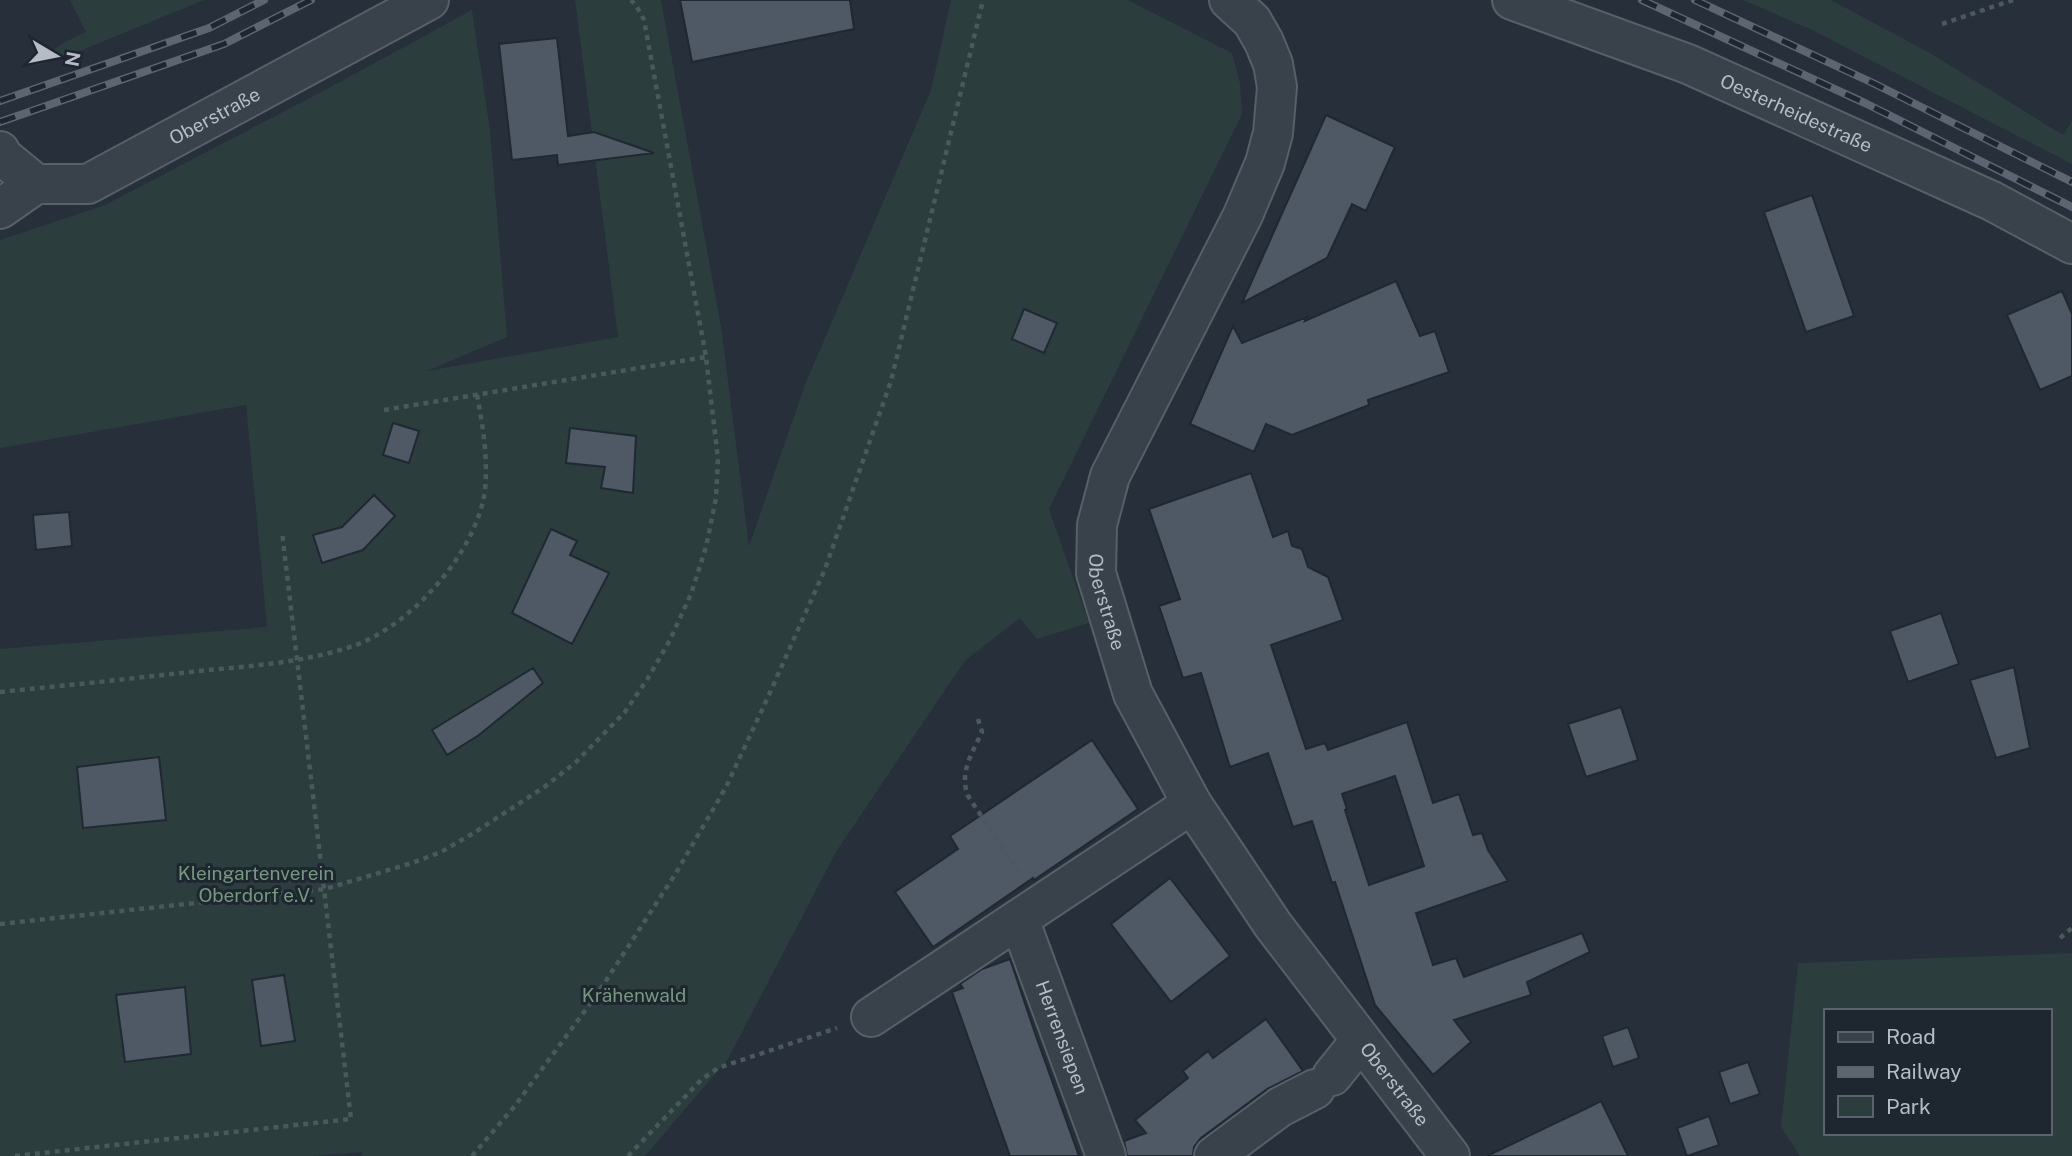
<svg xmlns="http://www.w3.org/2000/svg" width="2072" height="1156" font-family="'Public Sans',sans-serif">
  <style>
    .green { fill: #2b3d3d; fill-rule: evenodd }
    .building { fill: #4f5865; stroke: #202831; stroke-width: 2; fill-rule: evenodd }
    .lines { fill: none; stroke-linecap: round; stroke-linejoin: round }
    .minor-casing { stroke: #575f68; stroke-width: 42 }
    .path { stroke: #495a5c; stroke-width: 4.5; stroke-dasharray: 5 5; stroke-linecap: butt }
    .minor { stroke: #39414a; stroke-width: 38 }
    .rail-casing { stroke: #5c6571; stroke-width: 8 }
    .rail { stroke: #1e262f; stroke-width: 5; stroke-dasharray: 16; stroke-linecap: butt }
    .labels { text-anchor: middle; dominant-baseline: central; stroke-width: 6; stroke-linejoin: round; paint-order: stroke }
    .street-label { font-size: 19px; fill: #b5bcc6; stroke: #1e262f }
    .park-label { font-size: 19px; fill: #75997d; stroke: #1e262f }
  </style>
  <rect width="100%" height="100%" fill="#262f3a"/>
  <path class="green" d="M 70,0 L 204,0 L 63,58 L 30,67 L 65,42 L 86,32 Z
    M 575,0 L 661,0 L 721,326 L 749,546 L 806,382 L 931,90 L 951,0 L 1128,0 L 1232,53 L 1240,83 L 1242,114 L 1049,509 L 1089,623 L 1037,639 L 1020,618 L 966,660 L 953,678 L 836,852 L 728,1059 L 645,1156 L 361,1156 L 363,1152 L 313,1156 L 0,1156 L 0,649 L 267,627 L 246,405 L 0,448 L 0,240 L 105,205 L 323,91 L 472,10 L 490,130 L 507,337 L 427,371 L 618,337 Z
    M 1743,0 L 1831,0 L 1930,53 L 2063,135 L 2072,121 L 2072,164 L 1812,30 Z
    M 2072,953 L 2072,1156 L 1800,1156 L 1781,1127 L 1798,963 ZM 1825,1011 L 2049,1011 L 2049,1133 L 1825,1133 Z"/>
  <path class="building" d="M 680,0 L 850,0 L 854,29 L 692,62 Z
    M 557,38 L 568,136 L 594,132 L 654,153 L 558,165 L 557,155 L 512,160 L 499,44 Z
    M 1326,115 L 1395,147 L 1366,211 L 1352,204 L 1327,258 L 1242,303 Z
    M 1812,195 L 1854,316 L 1806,332 L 1764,212 Z
    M 1396,281 L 1420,336 L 1435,331 L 1449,372 L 1368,400 L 1369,405 L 1292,435 L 1266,424 L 1254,452 L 1190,424 L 1233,326 L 1242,343 L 1307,317 L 1305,321 Z
    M 2062,291 L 2072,314 L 2072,376 L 2040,390 L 2007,315 Z
    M 1024,309 L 1057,323 L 1044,353 L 1012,339 Z
    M 393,423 L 419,431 L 409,463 L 383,455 Z
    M 570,428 L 636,436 L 633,493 L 601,488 L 605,467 L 566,463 Z
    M 1251,473 L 1273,537 L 1288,531 L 1292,546 L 1302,549 L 1308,567 L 1328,577 L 1343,620 L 1271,645 L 1306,749 L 1325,743 L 1328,750 L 1407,722 L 1433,803 L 1459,794 L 1473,835 L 1482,833 L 1488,850 L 1508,881 L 1416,913 L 1433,965 L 1456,958 L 1464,977 L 1582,933 L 1590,952 L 1527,982 L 1531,995 L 1454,1020 L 1471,1042 L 1433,1075 L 1375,1005 L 1335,882 L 1332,883 L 1312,821 L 1293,827 L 1268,753 L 1230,767 L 1201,673 L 1183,678 L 1159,606 L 1180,599 L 1149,509 ZM 1395,776 L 1424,866 L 1369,885 L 1345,810 L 1347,809 L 1342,794 Z
    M 374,495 L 395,516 L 363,550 L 362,549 L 363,550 L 322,563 L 313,535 L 342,527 Z
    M 69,512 L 72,546 L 36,550 L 33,515 Z
    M 551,529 L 577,541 L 570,555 L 609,573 L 572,644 L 512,613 Z
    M 1941,613 L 1959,664 L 1908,682 L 1890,631 Z
    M 2014,667 L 2030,748 L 1996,758 L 1970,680 Z
    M 533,668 L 543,683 L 479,735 L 447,755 L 432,730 Z
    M 1621,707 L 1638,760 L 1586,777 L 1568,724 Z
    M 1092,740 L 1138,809 L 1034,880 L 1033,878 L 933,947 L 895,892 L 958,849 L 950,836 Z
    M 159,757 L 166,820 L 83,828 L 77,767 Z
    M 1170,878 L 1230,956 L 1171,1002 L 1111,924 Z
    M 1010,959 L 1036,1036 L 1079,1156 L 1010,1156 L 952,992 L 963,988 L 960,984 L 982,969 Z
    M 284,975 L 295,1041 L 261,1046 L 252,980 Z
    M 185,987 L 191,1054 L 125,1062 L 116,995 Z
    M 1266,1019 L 1303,1071 L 1267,1089 L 1201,1138 L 1194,1147 L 1193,1156 L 1127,1156 L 1124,1141 L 1146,1133 L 1135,1120 L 1188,1078 L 1183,1071 L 1208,1051 L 1213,1058 Z
    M 1628,1027 L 1639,1058 L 1613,1067 L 1602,1036 Z
    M 1748,1062 L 1760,1094 L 1730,1104 L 1719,1072 Z
    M 1601,1101 L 1628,1156 L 1487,1156 L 1587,1108 Z
    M 1709,1116 L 1719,1145 L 1687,1156 L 1677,1128 Z"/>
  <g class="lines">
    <g class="minor-casing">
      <g id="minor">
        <path id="s1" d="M 1229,0 L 1252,21 L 1264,42 L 1273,64 L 1277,87 L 1273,133 L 1265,163 L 1243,215 L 1110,476 L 1097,525 L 1096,573 L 1133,694 L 1192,804 L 1273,925 L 1450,1156"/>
        <path id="s2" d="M 1512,0 L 1688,64 L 1992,201 L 2072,244"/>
        <path id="s3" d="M 0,151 L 3,157 L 36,184 L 88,184 L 429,0"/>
        <path d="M 0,209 L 36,184"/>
        <path id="s4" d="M 1019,919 L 1106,1156"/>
        <path d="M 871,1017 L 1192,804"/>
        <path d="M 1332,1076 L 1361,1040"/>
        <path d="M 1214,1156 L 1280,1107 L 1315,1089"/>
      </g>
    </g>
    <path class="path" d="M 1942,24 L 2013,0
      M 384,410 L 706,357
      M 0,692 C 63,686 127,679 190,672 C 245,666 300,664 353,646 C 411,626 477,552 485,490 C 488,458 483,426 477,395
      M 978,719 L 982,732 C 972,753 959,773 968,796 L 1019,873
      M 0,924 L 325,889 L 412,863 L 441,852 L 472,834 L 543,788 L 575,763 L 625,712 L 648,678 L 670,640 L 691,594 L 706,547 L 716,498 L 718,459 L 706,357 L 644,20 L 637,7 L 631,0
      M 2060,938 L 2072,928
      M 15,1156 L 351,1119 L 282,532
      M 472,1156 L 514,1107 L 598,993 L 676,873 L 726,787 L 768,697 L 825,569 L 891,381 L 983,0
      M 628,1156 L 701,1080 L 718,1068 L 837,1028"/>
    <use href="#minor" class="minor"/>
    <g class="rail-casing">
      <path id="rail" d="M 1642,0 L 1867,104 L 2072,207
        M 1695,0 L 1875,84 L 2072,182
        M 0,101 L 209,28 L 264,0
        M 0,122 L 224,44 L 311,0"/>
    </g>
    <use href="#rail" class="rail"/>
  </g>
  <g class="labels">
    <g class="street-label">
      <text stroke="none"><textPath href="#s2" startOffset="306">Oesterheidestraße</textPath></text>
      <text stroke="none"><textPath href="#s3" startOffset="245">Oberstraße</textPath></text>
      <text stroke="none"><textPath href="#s1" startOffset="658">Oberstraße</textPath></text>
      <text stroke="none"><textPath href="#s4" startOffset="126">Herrensiepen</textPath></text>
      <text stroke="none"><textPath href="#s1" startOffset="1225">Oberstraße</textPath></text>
    </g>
    <g class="park-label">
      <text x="256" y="873">Kleingartenverein<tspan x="256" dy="22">Oberdorf e.V.</tspan></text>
      <text x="634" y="995">Krähenwald</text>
    </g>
  </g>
  <rect x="1824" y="1009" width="228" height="126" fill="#1e262f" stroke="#5a626b" stroke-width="2"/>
  <rect x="1838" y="1032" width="35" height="10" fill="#39414a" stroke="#5a626b" stroke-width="2"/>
  <text x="1886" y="1044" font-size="21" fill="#b5bcc6">Road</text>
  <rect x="1838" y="1067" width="35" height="10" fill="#5c6571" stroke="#5a626b" stroke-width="2"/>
  <text x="1886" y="1079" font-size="21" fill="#b5bcc6">Railway</text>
  <rect x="1838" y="1096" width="35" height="21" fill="#2b3d3d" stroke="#5a626b" stroke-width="2"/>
  <text x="1886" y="1114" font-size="21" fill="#b5bcc6">Park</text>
  <g transform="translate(56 56) rotate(100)" stroke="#1e262f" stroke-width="5" paint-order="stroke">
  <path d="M0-5L12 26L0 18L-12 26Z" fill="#b5bcc6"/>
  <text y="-10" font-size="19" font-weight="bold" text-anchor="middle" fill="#b5bcc6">N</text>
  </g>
</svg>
